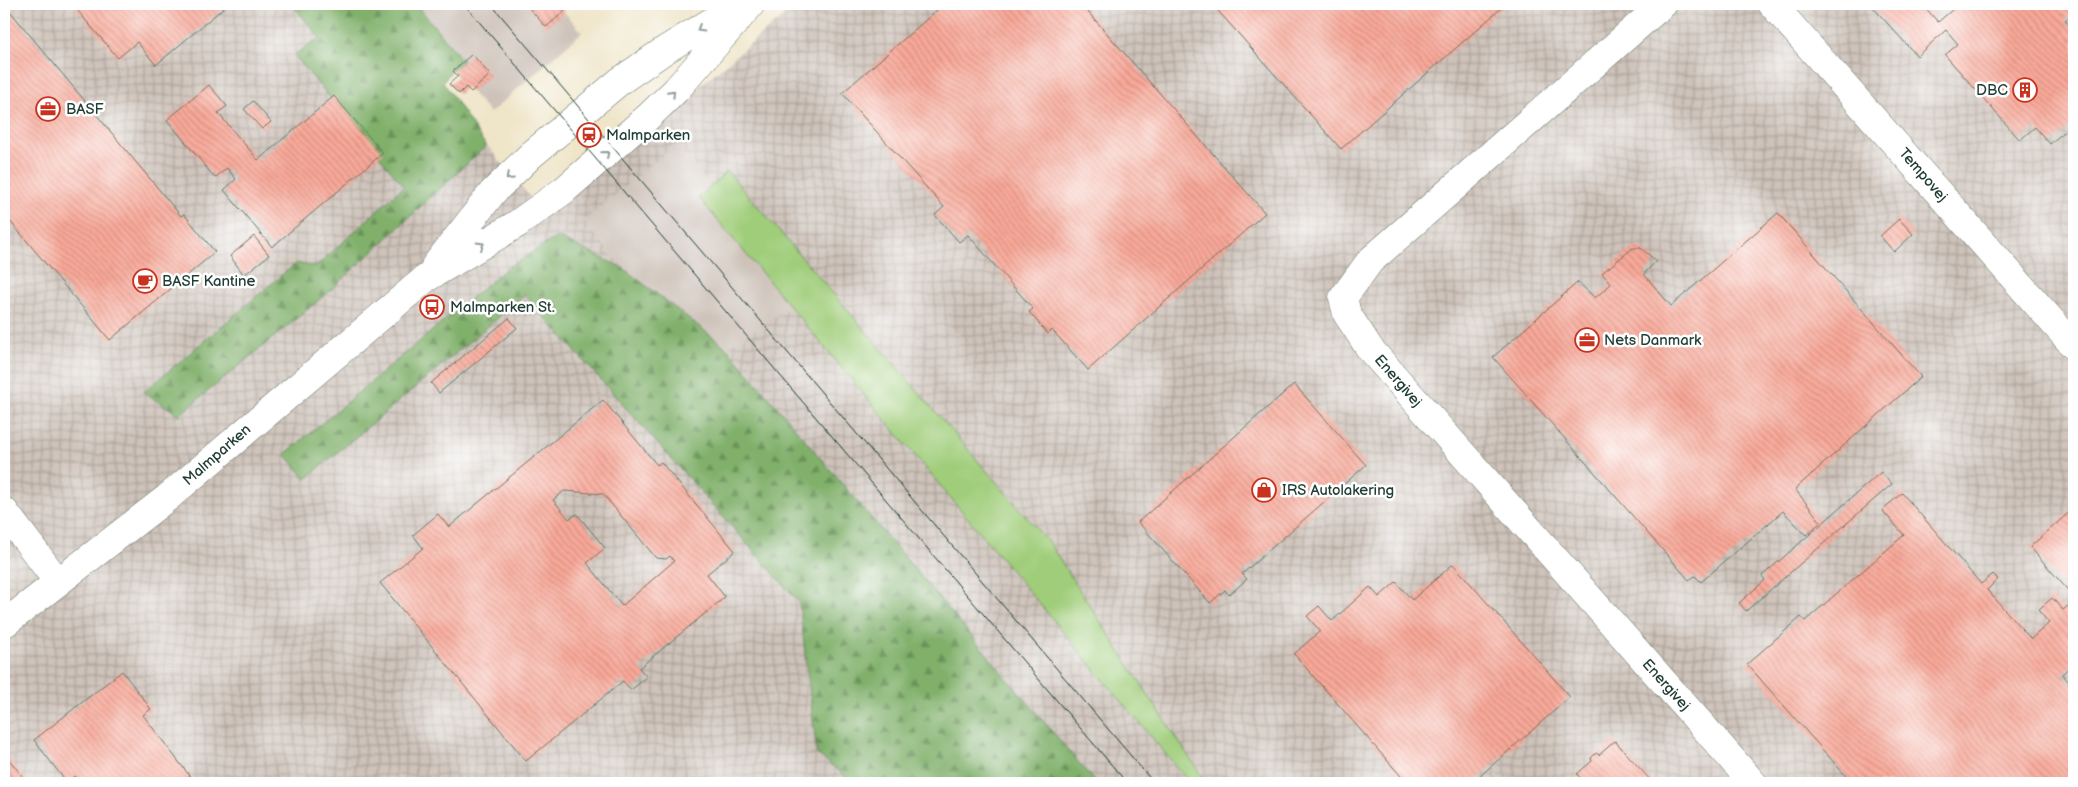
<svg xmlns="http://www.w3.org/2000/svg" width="2078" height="787" font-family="'Balsamiq Sans',sans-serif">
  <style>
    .industrial { fill: url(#industrial-grid) }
    .railway { fill: #cec2b9 }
    .grass { fill: #a0cd7a; stroke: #608557 }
    .forest { fill: url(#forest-firs); stroke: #50764f }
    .building { fill: url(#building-back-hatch); fill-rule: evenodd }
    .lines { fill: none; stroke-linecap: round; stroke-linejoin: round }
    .minor-casing { stroke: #687868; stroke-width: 29 }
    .minor { stroke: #fff; stroke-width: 28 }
    .tram { stroke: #1f3d34; stroke-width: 1 }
    .oneway { stroke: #8f9e9a }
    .labels { text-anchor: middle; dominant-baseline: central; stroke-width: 5; stroke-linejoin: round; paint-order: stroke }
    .poi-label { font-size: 15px; fill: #1f3d34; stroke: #fff; text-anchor: start }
    .street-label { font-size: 15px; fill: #1f3d34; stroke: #fff }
  </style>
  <defs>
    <pattern id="industrial-grid" width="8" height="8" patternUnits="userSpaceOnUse" patternTransform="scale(1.25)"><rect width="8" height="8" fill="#cec2b9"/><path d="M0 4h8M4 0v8" fill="none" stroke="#a79f97"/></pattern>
    <pattern id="forest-firs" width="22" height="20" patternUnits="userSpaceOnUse" patternTransform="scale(1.25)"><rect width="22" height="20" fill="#80b06a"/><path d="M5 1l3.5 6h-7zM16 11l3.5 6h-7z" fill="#689058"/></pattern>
    <pattern id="building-back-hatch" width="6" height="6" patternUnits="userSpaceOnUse" patternTransform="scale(1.25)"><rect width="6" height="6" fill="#faa999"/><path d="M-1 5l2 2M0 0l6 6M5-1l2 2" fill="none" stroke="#ca8b7e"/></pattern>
  </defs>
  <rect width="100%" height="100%" fill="#fff"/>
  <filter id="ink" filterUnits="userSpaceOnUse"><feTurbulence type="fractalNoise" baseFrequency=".02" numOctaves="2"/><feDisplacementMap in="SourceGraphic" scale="10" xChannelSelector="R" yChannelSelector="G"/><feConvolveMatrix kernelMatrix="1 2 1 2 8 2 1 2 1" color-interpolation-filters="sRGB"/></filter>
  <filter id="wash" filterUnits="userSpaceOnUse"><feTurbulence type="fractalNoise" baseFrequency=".0096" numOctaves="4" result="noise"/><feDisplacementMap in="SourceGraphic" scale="20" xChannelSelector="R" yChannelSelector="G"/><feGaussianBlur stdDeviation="1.12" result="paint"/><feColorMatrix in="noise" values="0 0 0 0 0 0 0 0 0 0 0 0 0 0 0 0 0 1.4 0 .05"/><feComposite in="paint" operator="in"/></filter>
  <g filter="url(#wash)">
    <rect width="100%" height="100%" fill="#efe5c9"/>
    <path class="industrial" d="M 4,4 L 369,4 L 545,215 L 798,4 L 2074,4 L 2074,783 L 4,783 Z"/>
    <path class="railway" d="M 416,4 L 557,4 L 582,32 L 490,113 L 452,70 L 463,61 Z
      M 676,144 L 711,186 L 699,198 L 790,307 L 727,348 L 623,268 L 583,221 Z"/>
    <path class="grass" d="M 727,171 L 1049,543 L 1206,783 L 1190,783 L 699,198 Z"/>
    <path class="forest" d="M 292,4 L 416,4 L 463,61 L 452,70 L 443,82 L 486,146 L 330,291 L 179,415 L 144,392 L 296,263 L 316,267 L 404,186 L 294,55 L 320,38 Z
      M 557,237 L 623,268 L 727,348 L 1096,783 L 854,783 L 817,754 L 799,602 L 525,295 L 306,479 L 285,454 L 507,268 Z"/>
    <g id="blocks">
      <path class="building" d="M 4,4 L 181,216 L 184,214 L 215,252 L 110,340 L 4,214 Z
        M 72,4 L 228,4 L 156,65 L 137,42 L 118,58 Z
        M 532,4 L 564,4 L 561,6 L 565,11 L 546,27 L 528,7 Z
        M 944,4 L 1081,4 L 1265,213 L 1088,370 L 1052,330 L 1048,334 L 1029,312 L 1033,309 L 968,235 L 959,242 L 935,215 L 944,207 L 842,93 Z
        M 1212,4 L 1506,4 L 1341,149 Z
        M 1870,4 L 1922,4 L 1938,22 L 1959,4 L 2074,4 L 2074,12 L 2065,20 L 2074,31 L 2074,123 L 2050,144 L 2035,127 L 2020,140 L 1945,55 L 1958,44 L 1946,30 L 1917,56 Z
        M 472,54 L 490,75 L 471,92 L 466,87 L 459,94 L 449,84 L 458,76 L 453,71 Z
        M 209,85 L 227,106 L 218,113 L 258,160 L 334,96 L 383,153 L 272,247 L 224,190 L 236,179 L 227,168 L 215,178 L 167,120 Z
        M 253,101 L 271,122 L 262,129 L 244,109 Z
        M 1778,213 L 1921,377 L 1795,489 L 1821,522 L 1806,535 L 1783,511 L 1701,582 L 1695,576 L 1689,580 L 1493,357 L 1578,282 L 1595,298 L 1611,284 L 1602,273 L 1633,248 L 1641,248 L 1656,261 L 1644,274 L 1671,306 Z
        M 1899,219 L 1913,234 L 1894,252 L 1880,236 Z
        M 254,236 L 269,255 L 244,275 L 230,256 Z
        M 436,297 L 441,301 L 430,310 L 426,305 Z
        M 509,318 L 517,328 L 439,393 L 431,383 Z
        M 1294,384 L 1366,465 L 1242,574 L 1247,579 L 1229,595 L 1225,590 L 1210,603 L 1138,522 Z
        M 603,400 L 657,465 L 661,462 L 735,551 L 707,574 L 725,597 L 639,668 L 647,677 L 631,690 L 623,681 L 526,761 L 380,583 L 423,548 L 413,535 L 438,514 L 449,527 ZM 564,491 L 603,494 L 656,558 L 666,559 L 670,556 L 674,561 L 622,606 L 587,563 L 605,548 L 577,514 L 569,519 L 553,500 Z
        M 1881,472 L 1892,484 L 1746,611 L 1739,603 L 1765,580 L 1762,576 Z
        M 1902,493 L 1981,584 L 1993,574 L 1998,579 L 1987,590 L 2031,639 L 2049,623 L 2038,610 L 2052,598 L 2063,610 L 2074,601 L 2074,663 L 2062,674 L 2074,688 L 2074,776 L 2066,783 L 1852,783 L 1747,664 L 1801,617 L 1805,621 L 1904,535 L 1882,510 Z
        M 2074,508 L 2074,597 L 2030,547 Z
        M 1453,564 L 1570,697 L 1472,783 L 1407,783 L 1294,654 L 1320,631 L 1307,616 L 1319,606 L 1332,621 L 1370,587 L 1379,597 L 1396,582 L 1412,600 Z
        M 122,671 L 151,709 L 143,715 L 195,783 L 80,783 L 75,776 L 67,783 L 34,740 Z
        M 1615,741 L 1653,783 L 1585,783 L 1577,774 L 1592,761 L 1591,758 L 1596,753 L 1599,755 Z
        M 8,758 L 28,783 L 7,783 L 4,779 L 4,761 Z"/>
    </g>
  </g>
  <g filter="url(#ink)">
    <use href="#blocks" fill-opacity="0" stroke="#687868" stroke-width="1"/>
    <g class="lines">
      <g class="minor-casing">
        <path id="minor" d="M 1663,4 L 1370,261 L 1343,298 L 1347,314 L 1370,349 L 1753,783
          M 1772,4 L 2074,346
          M 435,266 L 493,192 L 531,155 L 620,81 L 665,50 L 739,5
          M 4,511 L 58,582
          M 4,624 L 167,498 L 425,279 L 517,224 L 563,191 L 648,117 L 676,90 L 751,4"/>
      </g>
      <use href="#minor" class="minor"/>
      <path class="tram" d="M 464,4 L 1127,783
        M 491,4 L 1154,783"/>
    </g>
    <defs><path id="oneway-chevron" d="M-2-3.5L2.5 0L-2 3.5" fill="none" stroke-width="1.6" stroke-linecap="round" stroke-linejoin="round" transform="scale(1.25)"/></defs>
    <g class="oneway">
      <use href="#oneway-chevron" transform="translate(700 29) rotate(149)"/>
      <use href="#oneway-chevron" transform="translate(672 93) rotate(-46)"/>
      <use href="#oneway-chevron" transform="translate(606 154) rotate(-41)"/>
      <use href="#oneway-chevron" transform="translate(509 177) rotate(136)"/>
      <use href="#oneway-chevron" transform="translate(481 245) rotate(-31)"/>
    </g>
  </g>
  <defs>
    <g id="building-ring" transform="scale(1.25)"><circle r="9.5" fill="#fff" stroke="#c8321e" stroke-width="1.5"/><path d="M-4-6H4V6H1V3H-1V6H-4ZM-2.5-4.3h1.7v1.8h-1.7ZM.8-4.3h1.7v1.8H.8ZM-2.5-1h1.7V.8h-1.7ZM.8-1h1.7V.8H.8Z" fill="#c8321e"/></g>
    <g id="office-ring" transform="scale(1.25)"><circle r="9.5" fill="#fff" stroke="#c8321e" stroke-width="1.5"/><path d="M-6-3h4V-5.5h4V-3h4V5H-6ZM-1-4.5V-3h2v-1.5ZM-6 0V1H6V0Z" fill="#c8321e"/></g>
    <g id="station-ring" transform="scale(1.25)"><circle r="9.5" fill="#fff" stroke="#c8321e" stroke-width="1.5"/><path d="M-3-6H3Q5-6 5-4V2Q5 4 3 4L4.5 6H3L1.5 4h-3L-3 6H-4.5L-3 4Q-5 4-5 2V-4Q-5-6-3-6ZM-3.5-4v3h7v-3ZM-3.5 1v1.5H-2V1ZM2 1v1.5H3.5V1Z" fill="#c8321e"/></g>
    <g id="cafe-ring" transform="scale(1.25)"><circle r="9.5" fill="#fff" stroke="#c8321e" stroke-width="1.5"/><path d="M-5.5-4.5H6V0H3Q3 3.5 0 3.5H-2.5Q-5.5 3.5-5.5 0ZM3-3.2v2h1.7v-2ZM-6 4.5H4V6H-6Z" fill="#c8321e"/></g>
    <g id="bus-ring" transform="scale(1.25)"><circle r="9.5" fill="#fff" stroke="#c8321e" stroke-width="1.5"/><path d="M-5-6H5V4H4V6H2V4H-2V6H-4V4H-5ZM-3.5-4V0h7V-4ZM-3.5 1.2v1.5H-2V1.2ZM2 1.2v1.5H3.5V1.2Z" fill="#c8321e"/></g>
    <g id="shop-ring" transform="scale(1.25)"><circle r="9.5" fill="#fff" stroke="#c8321e" stroke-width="1.5"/><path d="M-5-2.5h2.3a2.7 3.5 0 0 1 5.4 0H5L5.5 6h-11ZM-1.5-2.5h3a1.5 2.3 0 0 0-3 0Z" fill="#c8321e"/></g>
  </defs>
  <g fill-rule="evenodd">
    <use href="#building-ring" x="2025" y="90"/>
    <use href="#office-ring" x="48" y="109"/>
    <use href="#station-ring" x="589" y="135"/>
    <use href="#cafe-ring" x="145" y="281"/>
    <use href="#bus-ring" x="432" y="307"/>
    <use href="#office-ring" x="1587" y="340"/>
    <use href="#shop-ring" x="1264" y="490"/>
  </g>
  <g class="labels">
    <g class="poi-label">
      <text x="2008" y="90" text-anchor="end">DBC</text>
      <text x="66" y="109">BASF</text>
      <text x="606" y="135">Malmparken</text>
      <text x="162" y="281">BASF Kantine</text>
      <text x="450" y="307">Malmparken St.</text>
      <text x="1604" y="340">Nets Danmark</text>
      <text x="1282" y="490">IRS Autolakering</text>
    </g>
    <g class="street-label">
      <text transform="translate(1923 175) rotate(49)">Tempovej</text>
      <text transform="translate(1398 381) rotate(49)">Energivej</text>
      <text transform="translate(217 455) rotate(-41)">Malmparken</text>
      <text transform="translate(1666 685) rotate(48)">Energivej</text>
    </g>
  </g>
  <rect width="2078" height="787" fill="none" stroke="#fff" stroke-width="20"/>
</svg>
